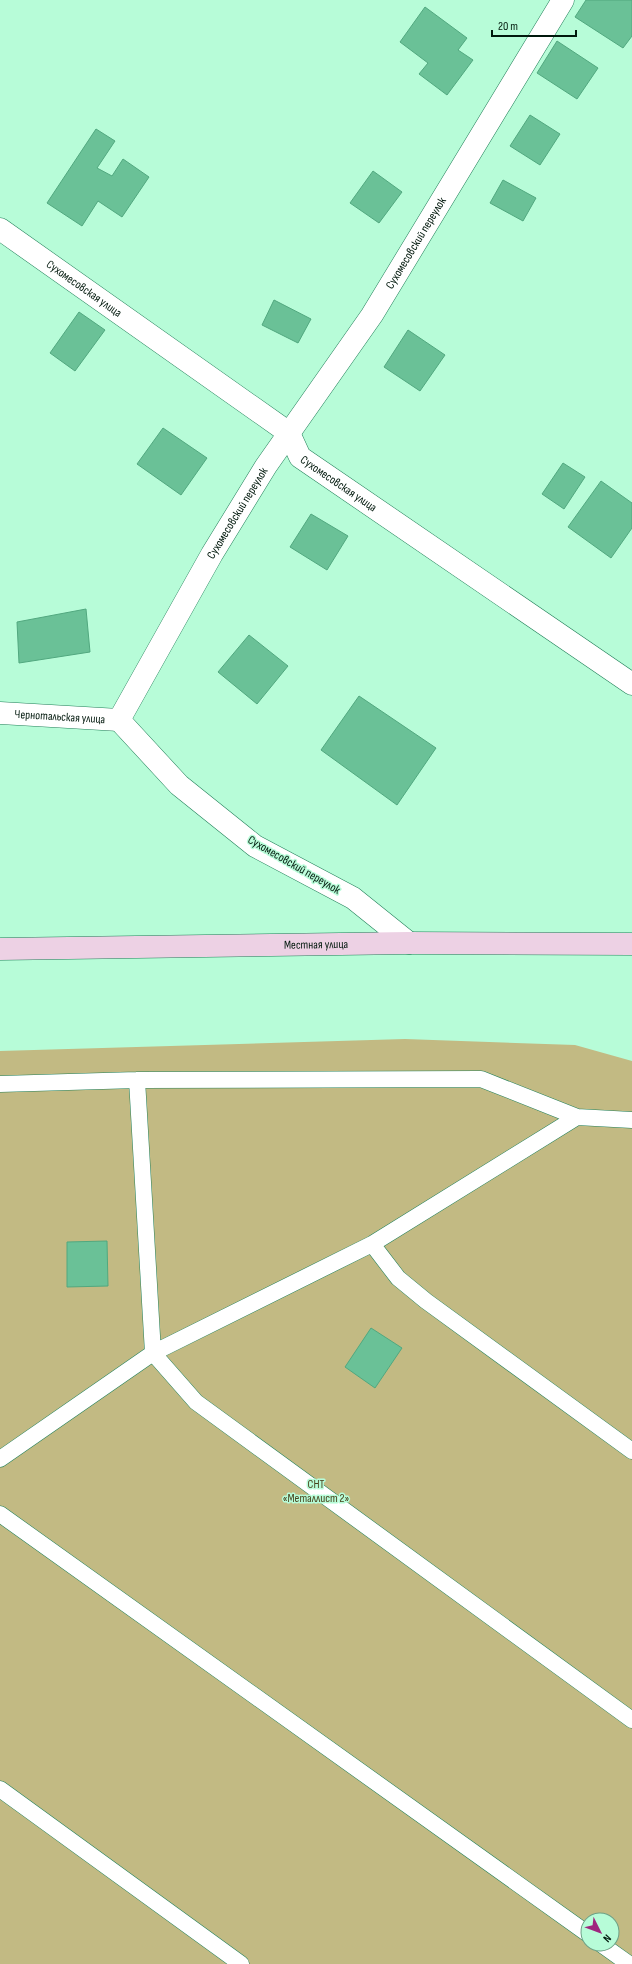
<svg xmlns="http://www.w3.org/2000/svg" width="632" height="1964" font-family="'Sofia Sans Condensed',sans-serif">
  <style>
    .green { fill: #c2ba83; fill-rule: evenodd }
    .building { fill: #6ac197; stroke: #51a87f }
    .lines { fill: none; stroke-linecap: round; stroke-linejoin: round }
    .service-casing { stroke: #23805a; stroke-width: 17 }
    .minor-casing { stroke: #23805a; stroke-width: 23 }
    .secondary-casing { stroke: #23805a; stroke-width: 23 }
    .service { stroke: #fff; stroke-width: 16 }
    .minor { stroke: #fff; stroke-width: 22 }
    .secondary { stroke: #edd1e4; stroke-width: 22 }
    .labels { text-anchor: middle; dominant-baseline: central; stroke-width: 3; stroke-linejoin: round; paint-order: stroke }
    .street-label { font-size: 12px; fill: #00180c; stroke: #b7fcd8 }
    .park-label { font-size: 12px; fill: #48421c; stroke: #b7fcd8 }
  </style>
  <rect width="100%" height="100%" fill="#b7fcd8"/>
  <path class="green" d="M 405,1039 L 575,1045 L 632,1061 L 632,1964 L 0,1964 L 0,1051 ZM 588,1920 L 612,1920 L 612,1944 L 588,1944 Z"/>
  <path class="building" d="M 586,0 L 632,0 L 632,36 L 623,48 L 575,17 Z
    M 425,7 L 467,38 L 458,50 L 473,60 L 447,95 L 419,74 L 428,63 L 400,42 Z
    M 557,41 L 598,68 L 577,99 L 537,73 Z
    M 530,115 L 560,134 L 540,165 L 510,146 Z
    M 96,129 L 115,141 L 97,168 L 112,176 L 123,159 L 149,177 L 122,217 L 98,201 L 82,226 L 47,203 Z
    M 373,171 L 402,192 L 379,223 L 350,203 Z
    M 503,180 L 536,198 L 523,221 L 490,203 Z
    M 274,300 L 311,319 L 298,343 L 262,325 Z
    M 79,312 L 105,330 L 75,371 L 50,353 Z
    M 408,330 L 445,355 L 420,391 L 384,367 Z
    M 163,428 L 207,458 L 181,495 L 137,464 Z
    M 563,463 L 585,477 L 564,509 L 542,494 Z
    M 601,481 L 632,503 L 632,528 L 611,558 L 568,527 Z
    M 311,514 L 348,536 L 327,570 L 290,547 Z
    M 86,609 L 90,652 L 19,663 L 17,622 Z
    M 249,635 L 288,666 L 257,704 L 218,672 Z
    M 359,696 L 436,748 L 397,805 L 321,750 Z
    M 107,1241 L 108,1286 L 67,1287 L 67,1242 Z
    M 371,1328 L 402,1348 L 375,1388 L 345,1367 Z"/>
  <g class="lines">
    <g class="service-casing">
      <path id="service" d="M 137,1080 L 153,1353 L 196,1402 L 632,1720
        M 0,1084 L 137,1080 L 481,1079 L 577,1117
        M 372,1244 L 398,1278 L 426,1301 L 632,1451
        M 0,1459 L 153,1353 L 372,1244 L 577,1117 L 632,1120
        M 0,1514 L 588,1934
        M 0,1789 L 241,1964
        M 601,1944 L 629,1964"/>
    </g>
    <g class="minor-casing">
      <g id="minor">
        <path id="s1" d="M 0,229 L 289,433 L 300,457 L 632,684"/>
        <path id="s2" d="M 0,713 L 119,720"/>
        <path id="s3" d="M 409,943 L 353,898 L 255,846 L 179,785 L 119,720 L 212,554 L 266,466 L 372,315 L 563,0"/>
      </g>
    </g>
    <g class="secondary-casing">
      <g id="secondary">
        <path id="s4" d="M 0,949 L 409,943 L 632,944"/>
      </g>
    </g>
    <use href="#service" class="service"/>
    <use href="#minor" class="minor"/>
    <use href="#secondary" class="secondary"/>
  </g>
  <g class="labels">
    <g class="street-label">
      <text stroke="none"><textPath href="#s3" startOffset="931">Сухомесовский переулок</textPath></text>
      <text stroke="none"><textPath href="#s1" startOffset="103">Сухомесовская улица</textPath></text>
      <text stroke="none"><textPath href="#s1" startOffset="427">Сухомесовская улица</textPath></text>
      <text stroke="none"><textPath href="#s3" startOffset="607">Сухомесовский переулок</textPath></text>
      <text stroke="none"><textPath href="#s2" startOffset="60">Чернотальская улица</textPath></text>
      <text transform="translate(294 865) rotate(30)">Сухомесовский переулок</text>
      <text stroke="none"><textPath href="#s4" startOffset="316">Местная улица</textPath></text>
    </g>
    <g class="park-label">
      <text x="316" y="1484">СНТ<tspan x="316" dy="14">«Металлист 2»</tspan></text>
    </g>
  </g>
  <g transform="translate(600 1932) rotate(132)"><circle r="19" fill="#b7fcd8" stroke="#6ea186"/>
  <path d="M0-3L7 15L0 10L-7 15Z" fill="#9f267e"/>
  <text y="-6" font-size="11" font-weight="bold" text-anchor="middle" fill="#00180c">N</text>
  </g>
  <path d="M492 30v6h84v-6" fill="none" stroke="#00180c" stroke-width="2"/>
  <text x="498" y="30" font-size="12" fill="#00180c" stroke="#b7fcd8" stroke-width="3" paint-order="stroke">20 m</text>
</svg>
